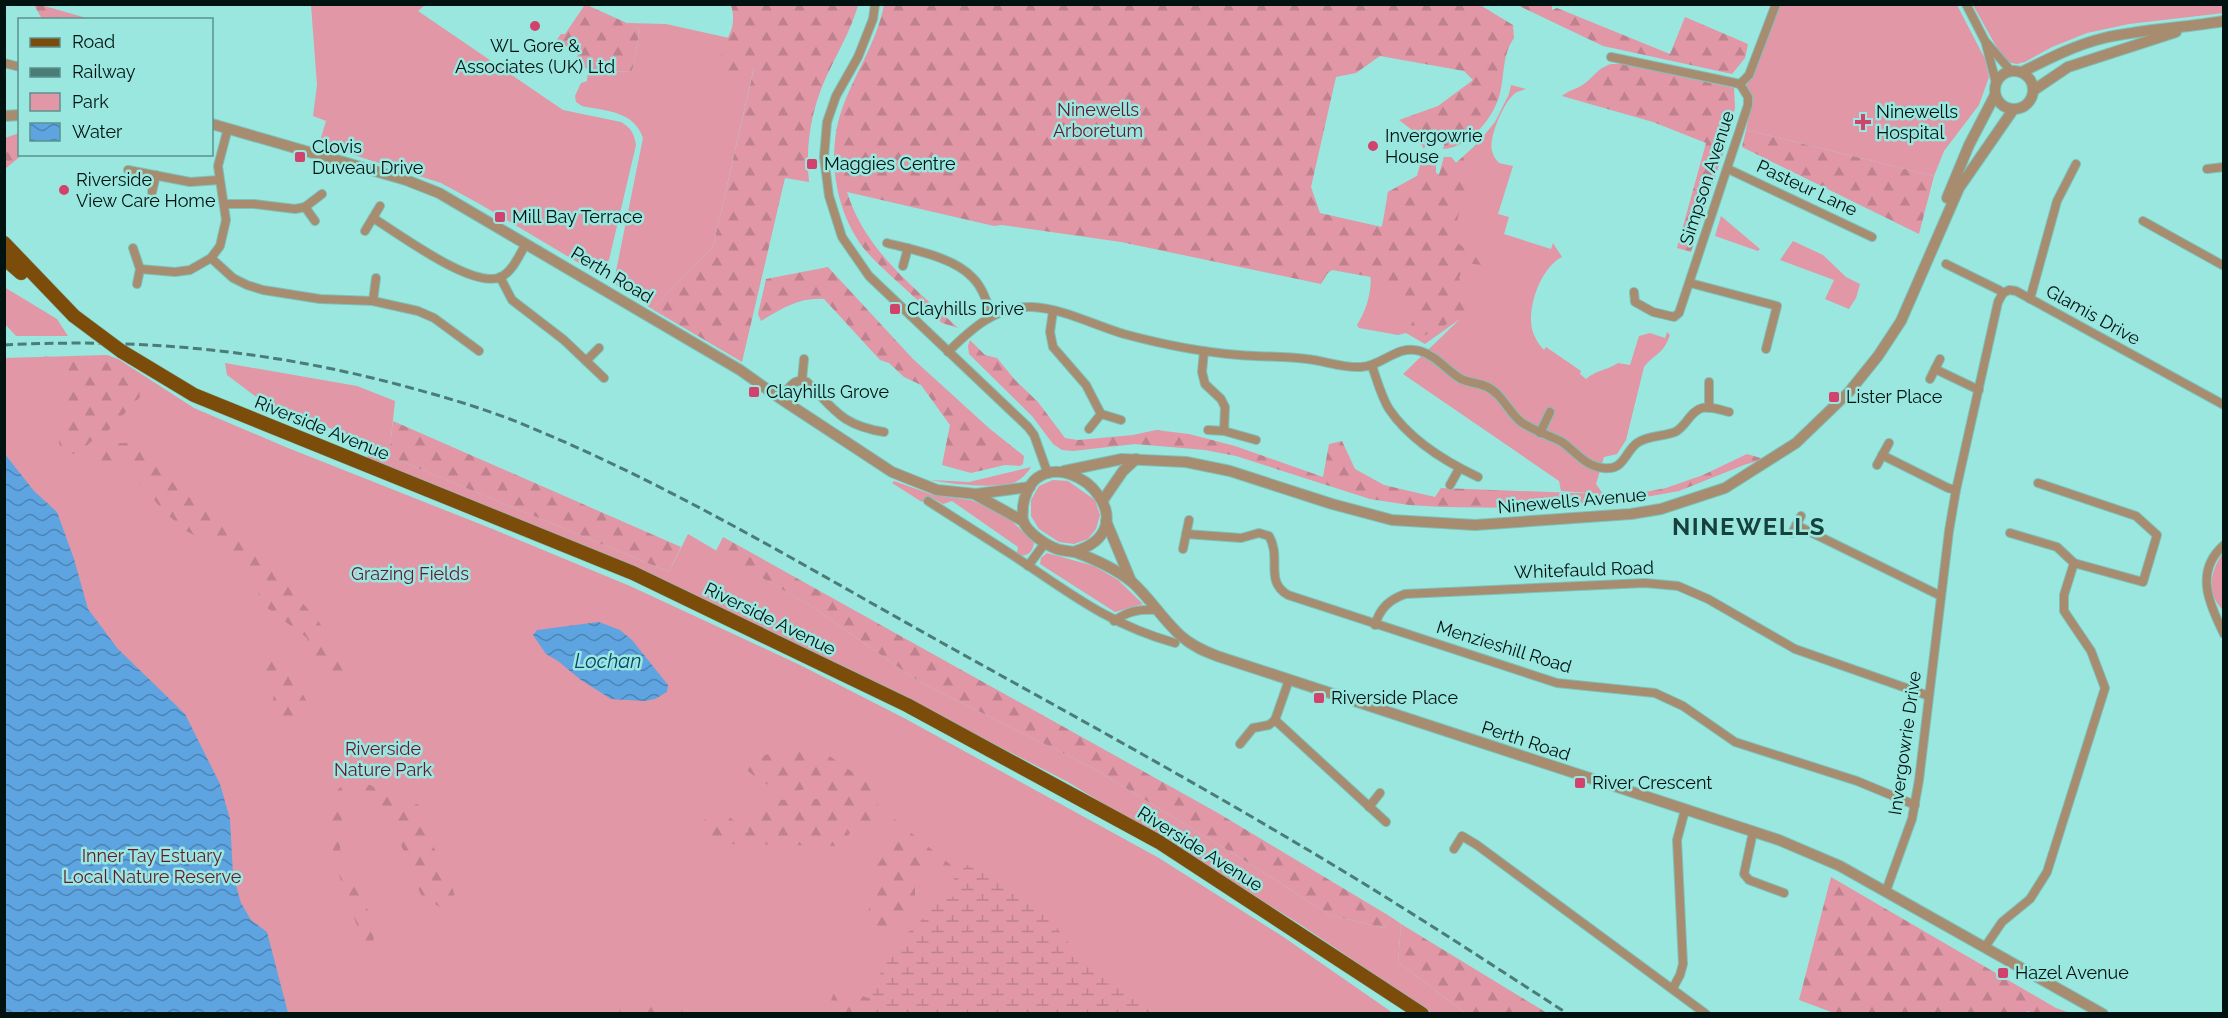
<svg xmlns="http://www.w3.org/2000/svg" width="2228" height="1018" viewBox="0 0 2228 1018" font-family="Raleway,sans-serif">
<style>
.green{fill:#e197a5}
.forest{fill:url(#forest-firs)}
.wetland{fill:url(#wetland-marsh)}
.water{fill:url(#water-waves)}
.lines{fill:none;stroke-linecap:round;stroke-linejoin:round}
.minor-casing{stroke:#7dc1ba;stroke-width:10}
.tertiary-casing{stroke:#7dc1ba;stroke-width:12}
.primary-casing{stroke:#7dc1ba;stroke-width:15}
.minor{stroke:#a78c70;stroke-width:8}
.tertiary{stroke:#a78c70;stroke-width:10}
.primary{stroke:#7c4c0a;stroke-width:14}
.rail{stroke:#4c7c77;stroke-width:3;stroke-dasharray:9 4.5;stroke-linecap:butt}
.primary-bridge-casing{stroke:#7dc1ba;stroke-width:15;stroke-linecap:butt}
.primary-bridge{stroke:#7c4c0a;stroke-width:14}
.poi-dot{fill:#d1436c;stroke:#99e7df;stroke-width:2}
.labels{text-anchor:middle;stroke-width:5;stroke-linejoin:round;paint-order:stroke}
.poi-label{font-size:18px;fill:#001311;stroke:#99e7df;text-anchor:start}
.park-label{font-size:18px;fill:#681630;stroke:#99e7df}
.street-label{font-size:18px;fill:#001311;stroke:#99e7df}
.water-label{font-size:20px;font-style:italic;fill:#0c4169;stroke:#99e7df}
.district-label{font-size:24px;font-weight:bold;letter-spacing:1.5px;fill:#17413d;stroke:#99e7df}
</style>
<defs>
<pattern id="forest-firs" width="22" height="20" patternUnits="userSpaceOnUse" patternTransform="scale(1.5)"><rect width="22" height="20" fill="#e197a5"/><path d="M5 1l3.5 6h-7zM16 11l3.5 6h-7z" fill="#bf818d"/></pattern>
<pattern id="wetland-marsh" width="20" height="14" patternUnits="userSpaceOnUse" patternTransform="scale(1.5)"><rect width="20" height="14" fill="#e197a5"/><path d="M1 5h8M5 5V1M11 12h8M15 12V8" fill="none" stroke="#bf818d"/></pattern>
<pattern id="water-waves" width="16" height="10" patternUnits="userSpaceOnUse" patternTransform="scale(1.5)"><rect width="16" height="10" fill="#5ea4e1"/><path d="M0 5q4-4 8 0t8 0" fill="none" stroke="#4b84b5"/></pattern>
</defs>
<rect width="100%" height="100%" fill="#99e7df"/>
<g class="green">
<path d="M1778 4 1957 5 1985 59 1989 77 1979 105 1944 151 1934 176 1746 130 1752 101 1746 87Z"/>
<path d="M2223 4 2224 13 2129 24 2087 33 2052 47 2025 62 2017 64 2008 62 2001 55 1973 5Z"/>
<path d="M311 5H425L418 11 563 110 621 122C631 128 634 133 636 145L609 260 603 267 594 272 478 203 441 183 329 147 320 141 326 121 313 116 317 85Z"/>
<path d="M626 23 666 24 729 38 721 47 754 67 713 247 652 309 616 285 614 281 643 138C634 111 606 111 582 106L576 102 575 96 581 83 587 81 588 70 632 72 640 29Z"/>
<path d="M1511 85 1526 89C1523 90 1520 91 1517 92 1505 98 1488 138 1492 151 1493 156 1496 160 1499 163L1513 166 1498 214 1509 217 1504 234 1551 249 1553 243 1562 257C1541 267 1527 307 1532 329 1534 337 1539 345 1544 350L1546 347 1581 371 1580 374 1586 379C1596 370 1608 370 1618 363L1630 365 1639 336 1650 333 1665 338 1667 332 1670 335C1663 355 1655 353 1644 367L1626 440 1617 454 1604 457 1596 484 1603 494 1561 491 1559 481 1403 374 1460 319 1425 344 1406 333 1398 335 1359 328 1357 325C1367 310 1374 286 1369 268L1386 212 1388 192 1417 176 1420 165H1436V173L1439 175 1444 157H1451L1456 163 1477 144 1495 122 1509 94Z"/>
<path d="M1721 216 1760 249 1758 251 1715 236Z"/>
<path d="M1793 241 1823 255 1846 277 1860 284 1856 298 1849 309 1825 299 1834 280 1780 260Z"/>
<path d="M4 287 57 319 68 336H16L5 324Z"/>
<path d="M107 355 118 359 194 408 288 448 495 530 630 586 800 665 904 718 1159 858 1282 936 1393 1013H5L4 358Z"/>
<path d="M225 363 357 386 395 401 389 456 669 572 688 534 814 608 918 681 1091 767 1255 867 1330 915 1384 928 1391 917 1401 924 1398 962 1465 1013H1432L1298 923 1068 782 876 683 614 558 368 460 365 441 267 405 227 375Z"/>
<path d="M1031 467C1026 475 1019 482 1010 484 989 488 950 484 930 480L969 482Z"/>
<path d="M1053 480 1068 481 1095 500 1100 515 1096 529 1088 539 1074 544 1059 542 1039 529 1031 516V500L1039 486Z"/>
<path d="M894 481 933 495 971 500 990 508 1011 520 1034 543C1032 552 1030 554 1021 556L1017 553 1018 547 952 501 943 504 931 497 925 498 922 502 892 483Z"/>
<path d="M1047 553 1094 566 1118 580 1143 604 1115 612 1040 564 1041 558Z"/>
<path d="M2223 553V610C2206 594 2210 571 2223 553Z"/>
</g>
<g class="forest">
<path d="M34 5H41L90 19H42Z"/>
<path d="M587 5 640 29 632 72 588 70 576 60 578 55 563 44 559 46 555 42 561 34H565L584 6Z"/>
<path d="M731 5H858C852 27 840 48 830 69 812 105 805 142 809 182L785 178 742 362 652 309 713 247 754 68 733 74 722 67 721 47C732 35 736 21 731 5Z"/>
<path d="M1480 5 1513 25 1514 38C1502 55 1505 73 1500 93 1494 118 1469 148 1443 149L1446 138 1430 134 1424 149 1412 130 1399 120 1438 106 1473 80 1464 71 1380 56 1356 73 1336 77 1311 187 1320 213 1382 227 1388 192 1417 176 1430 165H1436V173L1439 175 1444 157H1451L1456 163 1477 144 1456 225 1458 243 1475 256 1482 265 1465 263 1459 278 1469 300 1468 309 1444 326 1423 336 1409 329 1418 311 1382 279 1332 270 1327 274 1321 284 1121 242 1002 225 994 226 847 192C865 251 915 288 958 328L942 323C925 307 908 291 891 276 882 267 870 257 862 246 834 207 826 152 843 106 856 72 877 41 884 5Z"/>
<path d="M1517 5H1552V10L1557 8 1670 54 1685 17 1748 44 1745 58 1732 74 1603 46Z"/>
<path d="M1611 64H1624L1734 88 1735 108 1724 150 1691 252 1677 248 1706 143 1653 122 1562 96C1568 91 1573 90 1579 87 1592 81 1595 69 1611 64Z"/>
<path d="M1746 130 1934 176 1919 234 1742 147Z"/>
<path d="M19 133 20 154 22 155 5 169V138Z"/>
<path d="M828 267 913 359 990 429 1024 456 1023 464 1020 466 1005 465 971 473 942 465 950 425 921 385 904 377 889 363 880 360 824 299C799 297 781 309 761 321L758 314 766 279Z"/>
<path d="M970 340 985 355 997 358 1015 380 1038 402 1065 438 1078 440 1133 435 1156 430 1189 434 1235 446 1323 477 1329 444 1342 441 1355 469 1384 485 1435 497 1441 488 1629 495 1666 488 1703 475 1747 454 1764 459 1744 465 1679 491 1629 500 1521 508 1442 507 1409 505 1370 499 1236 456 1205 450 1135 444 1073 451 1062 450 1053 444 1032 416 969 354 968 346Z"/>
<path d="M44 356 81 363 118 359 137 372 140 397 108 431 95 438 78 454H61L56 422 72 414 58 371Z"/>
<path d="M393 421 681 547 669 572 389 456Z"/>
<path d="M97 443H138L233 532 285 583 319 622 340 661 348 685 338 691 317 663 307 638 262 604 254 579 218 547 184 530 160 507 121 460 94 473 89 460Z"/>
<path d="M723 537 1218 813 1391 917 1384 928 1330 915 1255 867 1091 767 918 681 814 608 716 551Z"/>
<path d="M276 649 309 705 299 723 272 714 274 691 259 664Z"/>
<path d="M796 746 821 750 875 788 878 806 952 866 946 872 922 854 926 872 915 884V906L887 931 880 935 870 932 868 916 874 870 898 835 883 822 863 832C851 814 835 788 811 788 803 789 795 792 787 791 768 789 752 774 738 763Z"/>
<path d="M350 777 419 805 427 838 445 864 459 909 455 917 421 895 400 842 383 814 353 791 342 818 340 849 363 902 373 919 374 949 370 958C356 921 317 835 333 798 336 791 344 783 350 777Z"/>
<path d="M737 780 774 800 819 799 838 813 850 833 839 846 729 844 714 848 695 830 717 806 748 833 750 807 777 812V808L742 794Z"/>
<path d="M1831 877 2056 1008 2070 1013H2033L2027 1011 2026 1014 1834 1013 1799 1000Z"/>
<path d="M1401 924 1547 1013H1465L1398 962Z"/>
<path d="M836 987 877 1001 875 1013 826 1014Z"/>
<path d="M618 1004 682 1010 683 1013H620Z"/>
</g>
<path class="wetland" d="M967 865H976L1034 899 1079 956 1156 1006 1160 1013 1073 1014 1071 1011 1069 1014 875 1013 877 1001 870 991 899 941 929 913 928 904 933 898 951 899 960 886 953 878Z"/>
<g class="water">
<path d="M4 453 34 491 57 512 74 559 88 609 118 649 185 714 220 784 230 819 233 875 241 903 251 920 267 932 288 1013H5Z"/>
<path d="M599 622 620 630 632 640 668 685 667 692 655 699 645 701 611 699 581 680 558 661 546 654 533 635 537 630Z"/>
</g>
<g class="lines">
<g class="minor-casing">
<g id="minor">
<path d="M875 4 873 19 858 57 836 96 827 122 824 157 829 196 842 237 869 276 1028 427 1034 435 1048 474"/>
<path d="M1966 4 1985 41 2011 71"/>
<path d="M1986 44 1996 83"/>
<path d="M1611 57 1740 84 1749 75 1776 4"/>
<path d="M4 63 20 67"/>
<path d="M1728 169 1872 237"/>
<path d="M2207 169 2224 167"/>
<path d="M128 170 190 182 219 180"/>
<path d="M152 192 156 175"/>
<path d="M224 204H254L295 209 305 207 322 194"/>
<path d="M305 207 315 221"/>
<path d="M373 218C398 233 473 290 501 277 513 271 519 255 526 244"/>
<path d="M2143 221 2224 266"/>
<path d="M365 231 380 206"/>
<path d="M887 243C913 250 954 257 973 278 983 288 987 303 992 316"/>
<path d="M133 248 140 269 137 284"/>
<path d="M211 258 233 278 247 285 263 290 320 299 373 301 418 311 434 318 479 351"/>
<path d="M1946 264 1999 290 2003 293"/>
<path d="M903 266 908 248"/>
<path d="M140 269 175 272 190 270 211 258 220 246 226 220 218 166 228 128"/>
<path d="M500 277 512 300 564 340 604 378"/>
<path d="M1690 283 1777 306 1766 349"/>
<path d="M1634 292 1635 302 1653 312 1674 317 1679 313 1748 105V97L1740 84"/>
<path d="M2003 293 2009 290 2016 291 2224 405"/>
<path d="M2030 299 2057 201 2076 164"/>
<path d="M373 301 376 278"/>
<path d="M1053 311 1050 332 1053 347 1086 385 1101 414"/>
<path d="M1204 351 1202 372 1205 384 1221 399 1225 407 1224 431"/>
<path d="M948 352C971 329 997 305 1033 307 1064 309 1094 325 1124 334 1161 344 1201 352 1239 355 1262 357 1285 356 1307 359 1325 361 1343 368 1361 367 1383 366 1397 344 1420 351 1437 356 1447 371 1461 379 1475 385 1486 382 1498 395 1506 403 1512 415 1521 422 1534 431 1549 435 1562 442 1576 452 1585 466 1603 468 1624 471 1624 453 1637 443 1649 435 1662 437 1675 432 1686 427 1690 411 1702 408 1710 406 1721 410 1729 412"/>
<path d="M586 361 599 348"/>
<path d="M1372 366C1377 380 1381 396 1389 409 1410 440 1446 462 1478 477"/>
<path d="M1935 369 1979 390"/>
<path d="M1930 379 1940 359"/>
<path d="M802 380 804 359"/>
<path d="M781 399C788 389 793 377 807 382 835 410 841 425 884 432"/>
<path d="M1709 408V382"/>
<path d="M1089 429 1101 414 1121 420"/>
<path d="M1208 430 1224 431 1256 440"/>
<path d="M1540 433 1550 412"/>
<path d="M1882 455 1948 488 1956 490"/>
<path d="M1877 465 1889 443"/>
<path d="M1450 485 1459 469"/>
<path d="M928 501C962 523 996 544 1029 566 1079 600 1115 626 1175 643"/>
<path d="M1796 525 1941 596"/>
<path d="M1792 533 1801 516"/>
<path d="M2010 533 2057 547 2074 563"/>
<path d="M1186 534 1241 538 1259 533 1269 536C1282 558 1264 581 1288 595L1557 683 1655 693 1683 706 1735 742 1857 781 1915 805"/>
<path d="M2224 545C2194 571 2209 604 2224 634"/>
<path d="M1183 549 1189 520"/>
<path d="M1028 566 1045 543"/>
<path d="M1114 621C1128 611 1139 609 1156 610"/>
<path d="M1375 625C1380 608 1389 600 1405 594L1645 583 1678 586 1708 599 1795 649 1929 696"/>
<path d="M1275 720 1289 680"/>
<path d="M1240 744 1253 728 1269 725 1275 720 1386 822"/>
<path d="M1369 807 1380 793"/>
<path d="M1753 832 1744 874 1749 880 1784 893"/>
<path d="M1454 849 1462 836 1477 845 1706 1014"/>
<path d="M1886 891 1912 819 1919 780 1949 531 1956 490 1998 302 2003 293"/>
<path d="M1985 947 2002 922 2030 899 2047 872 2105 688 2091 651 2064 611V595L2074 563 2143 582 2157 535 2136 516 2038 483"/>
<path d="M1673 988 1680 975 1683 964 1677 840 1685 810"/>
</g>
</g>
<g class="tertiary-casing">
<g id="tertiary">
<circle cx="2014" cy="90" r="19"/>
<path d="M2022 72C2048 59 2075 45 2104 38 2143 29 2184 28 2224 21"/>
<path d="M2034 90 2068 67 2176 32"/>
<path d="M4 116 20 115"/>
<path d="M212 124 406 180 439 193 740 370 781 399 892 472 937 490 976 494 1030 487"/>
<path d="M1947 198 1969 145 1995 95"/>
<path d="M1064 471 1122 459 1186 462 1230 471 1332 504 1392 520 1475 525 1631 514 1661 509 1725 488 1796 443 1849 392 1878 356 1901 321 1959 188 2013 110"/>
<path d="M976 495 1023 521"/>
<path d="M1103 500 1123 471 1136 459"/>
<path d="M1106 521 1131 581"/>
<path d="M1073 552C1149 530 1078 449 1037 478 1029 484 1024 497 1023 506 1023 510 1022 517 1023 520 1026 532 1046 545 1057 549 1063 551 1069 551 1075 552 1094 559 1116 569 1132 582 1150 598 1163 620 1181 636 1192 646 1204 651 1217 656L1779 840 1840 866 2103 1014"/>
</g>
</g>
<g class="primary-casing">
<g id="primary">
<path d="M4 243 74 316"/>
<path d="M4 258 21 273"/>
<path d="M121 351 194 395 633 573 907 705 1159 842 1422 1014"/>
</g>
</g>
<use href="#minor" class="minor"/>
<use href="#tertiary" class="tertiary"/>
<use href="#primary" class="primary"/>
<path class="rail" d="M4 345C141 338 268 350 400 385 445 397 490 410 532 428 679 489 816 573 955 650 1072 715 1189 779 1303 847 1393 900 1480 957 1568 1014"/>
<g class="primary-bridge-casing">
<path id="primary-bridge" d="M74 316 121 351"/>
</g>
<use href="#primary-bridge" class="primary-bridge"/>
</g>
<g class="poi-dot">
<circle cx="535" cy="26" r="6"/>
<path d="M1860 113h6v6h6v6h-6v6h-6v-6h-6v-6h6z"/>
<circle cx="1373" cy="146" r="6"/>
<rect x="294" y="151" width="12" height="12" rx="3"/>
<rect x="806" y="158" width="12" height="12" rx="3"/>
<circle cx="64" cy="190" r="6"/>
<rect x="494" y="211" width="12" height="12" rx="3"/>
<rect x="889" y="303" width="12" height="12" rx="3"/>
<rect x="748" y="386" width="12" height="12" rx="3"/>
<rect x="1828" y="391" width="12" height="12" rx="3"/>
<rect x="1313" y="692" width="12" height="12" rx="3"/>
<rect x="1574" y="777" width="12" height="12" rx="3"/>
<rect x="1997" y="967" width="12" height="12" rx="3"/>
</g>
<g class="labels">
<g class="poi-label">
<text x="535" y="52" text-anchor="middle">WL Gore &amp;<tspan x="535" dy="21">Associates (UK) Ltd</tspan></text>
<text x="1876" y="118">Ninewells<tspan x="1876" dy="21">Hospital</tspan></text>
<text x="1385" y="142">Invergowrie<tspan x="1385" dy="21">House</tspan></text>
<text x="312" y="153">Clovis<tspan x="312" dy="21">Duveau Drive</tspan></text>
<text x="824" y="170">Maggies Centre</text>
<text x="76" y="186">Riverside<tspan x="76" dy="21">View Care Home</tspan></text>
<text x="512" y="223">Mill Bay Terrace</text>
<text x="907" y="315">Clayhills Drive</text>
<text x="766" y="398">Clayhills Grove</text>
<text x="1846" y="403">Lister Place</text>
<text x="1331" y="704">Riverside Place</text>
<text x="1592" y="789">River Crescent</text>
<text x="2015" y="979">Hazel Avenue</text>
</g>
<g class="park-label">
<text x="1098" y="116">Ninewells<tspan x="1098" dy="21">Arboretum</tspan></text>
<text x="410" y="580">Grazing Fields</text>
<text x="383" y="755">Riverside<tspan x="383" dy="21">Nature Park</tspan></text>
<text x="152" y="862">Inner Tay Estuary<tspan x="152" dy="21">Local Nature Reserve</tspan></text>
</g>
<g class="street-label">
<text transform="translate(1707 178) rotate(-72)" y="6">Simpson Avenue</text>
<text transform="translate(1807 188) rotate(25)" y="6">Pasteur Lane</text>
<text transform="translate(612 275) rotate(31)" y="6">Perth Road</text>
<text transform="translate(2093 315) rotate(29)" y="6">Glamis Drive</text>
<text transform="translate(322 428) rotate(22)" y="6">Riverside Avenue</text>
<text transform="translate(1572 501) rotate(-5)" y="6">Ninewells Avenue</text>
<text transform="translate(1584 570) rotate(-2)" y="6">Whitefauld Road</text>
<text transform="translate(770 619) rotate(26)" y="6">Riverside Avenue</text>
<text transform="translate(1504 647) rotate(17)" y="6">Menzieshill Road</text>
<text transform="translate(1526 741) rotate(18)" y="6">Perth Road</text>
<text transform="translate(1905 743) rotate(-82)" y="6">Invergowrie Drive</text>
<text transform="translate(1200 849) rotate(32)" y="6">Riverside Avenue</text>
</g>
<g class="water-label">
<text x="608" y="668">Lochan</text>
</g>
<g class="district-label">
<text x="1749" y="535">NINEWELLS</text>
</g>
</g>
<rect width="2228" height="1018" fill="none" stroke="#001311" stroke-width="12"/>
<rect x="18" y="18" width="195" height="138" fill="#99e7df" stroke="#5c928d" stroke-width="1.5"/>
<rect x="30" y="38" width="30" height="9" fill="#7c4c0a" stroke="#5c928d" stroke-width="1.5"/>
<text x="72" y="48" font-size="18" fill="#001311">Road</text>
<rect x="30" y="68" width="30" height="9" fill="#4c7c77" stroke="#5c928d" stroke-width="1.5"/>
<text x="72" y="78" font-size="18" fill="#001311">Railway</text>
<rect x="30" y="93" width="30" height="18" fill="#e197a5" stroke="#5c928d" stroke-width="1.5"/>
<text x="72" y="108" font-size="18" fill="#001311">Park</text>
<rect x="30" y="123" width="30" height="18" fill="url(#water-waves)" stroke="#5c928d" stroke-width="1.5"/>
<text x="72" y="138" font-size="18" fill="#001311">Water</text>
</svg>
